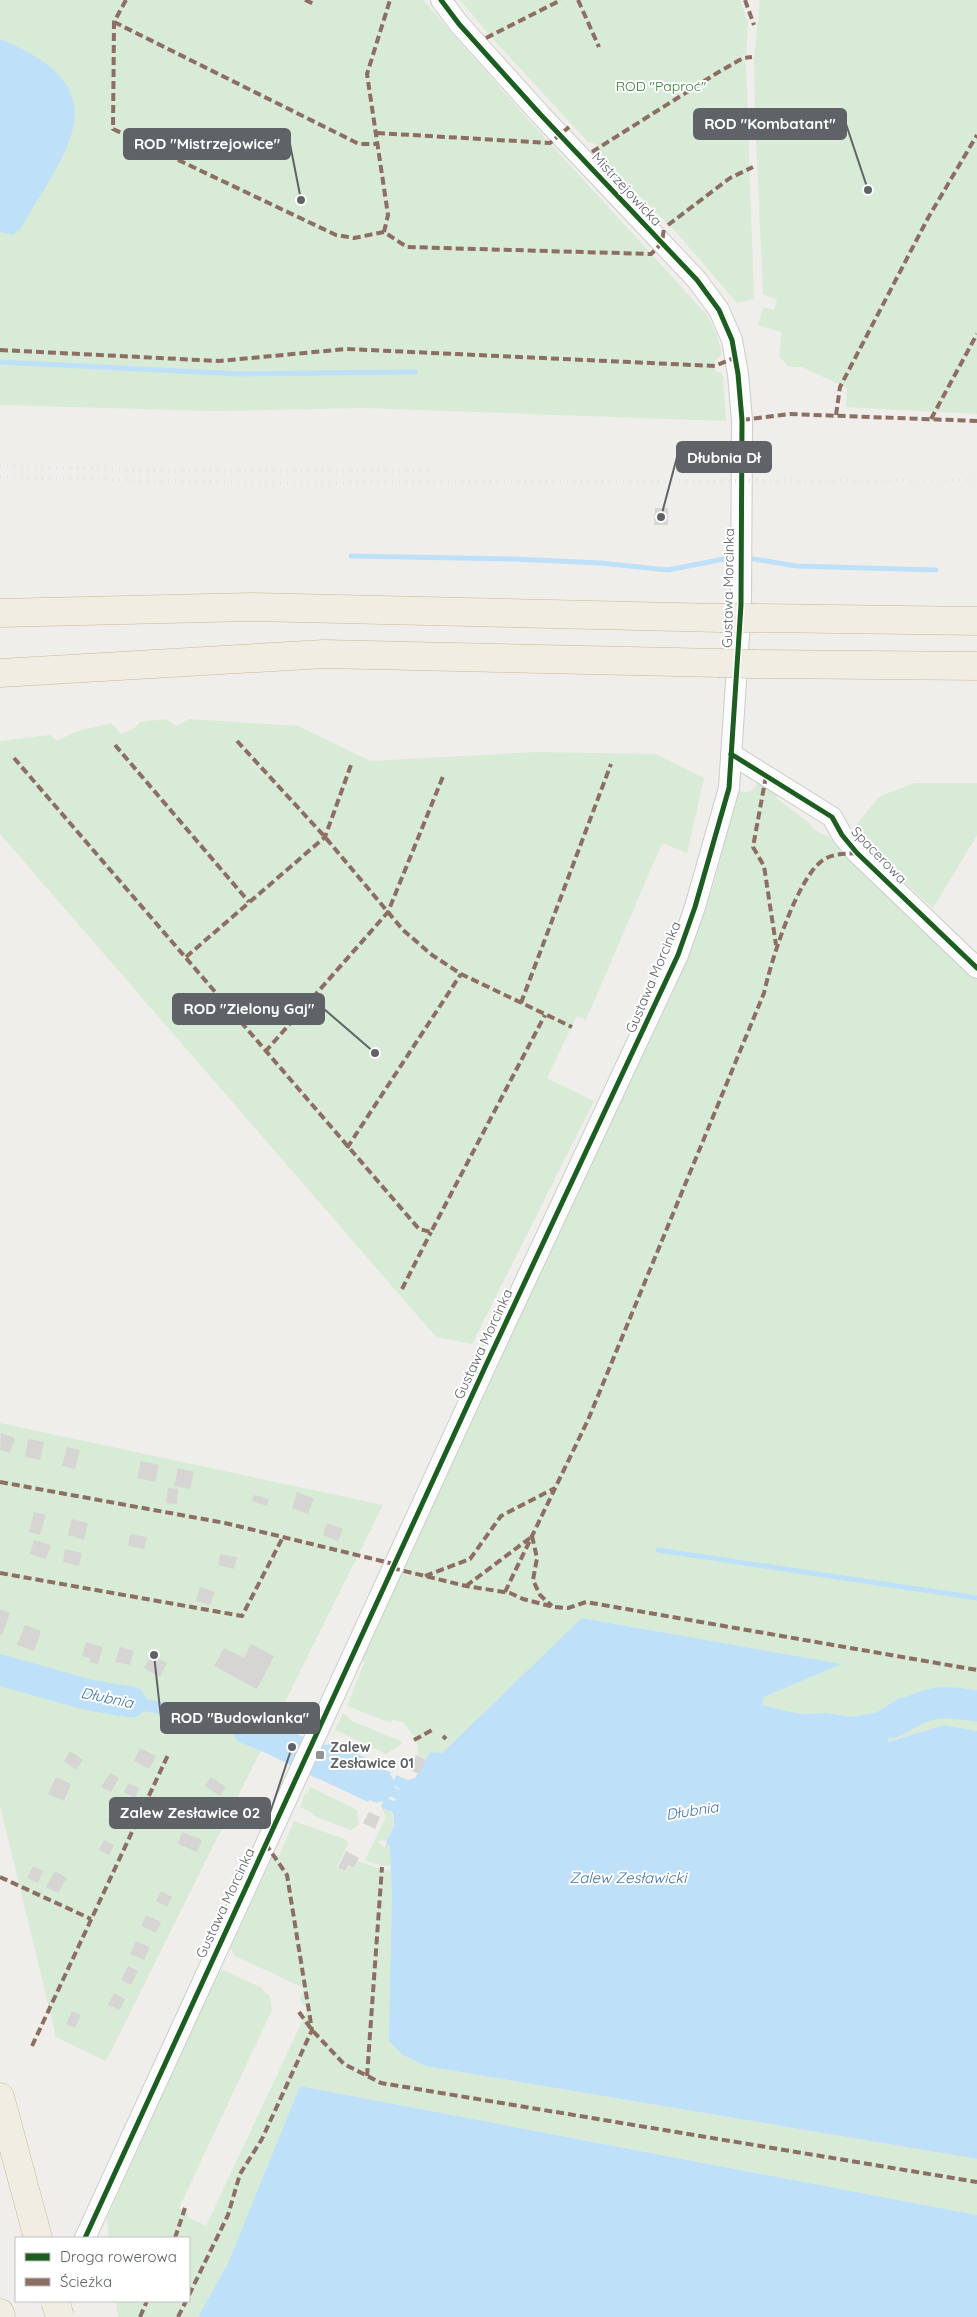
<svg xmlns="http://www.w3.org/2000/svg" width="977" height="2317" viewBox="0 0 977 2317" font-family="Quicksand,sans-serif">
<style>
.green{fill:#d8ebd6}
.water{fill:#bfe0f9}
.lines{fill:none;stroke-linecap:round;stroke-linejoin:round}
.stream{stroke:#bfe0f9;stroke-width:5}
.river{stroke:#bfe0f9;stroke-width:31}
.building{fill:#d6d5d3}
.minor-casing{stroke:#cbcccc;stroke-width:22}
.highway-casing{stroke:#c8b996;stroke-width:29}
.minor{stroke:#fdfcfc;stroke-width:20}
.highway{stroke:#f0ede3;stroke-width:28}
.rail{stroke:#e4e4e4;stroke-width:4;stroke-dasharray:1 6;stroke-linecap:butt}
.highway-bridge-casing{stroke:#c8b996;stroke-width:29;stroke-linecap:butt}
.highway-bridge{stroke:#f0ede3;stroke-width:28}
.quiet{stroke:#8d6e63;stroke-width:4;stroke-dasharray:8 4;stroke-linecap:butt}
.cycleway-casing{stroke:#fff;stroke-width:8}
.cycleway{stroke:#1b5e20;stroke-width:5}
.poi-dot{fill:#919496;stroke:#fff;stroke-width:2}
.labels{text-anchor:middle;stroke-width:4;stroke-linejoin:round;paint-order:stroke}
.park-label{font-size:14px;fill:#348238;stroke:#fff}
.street-label{font-size:14px;fill:#5f6368;stroke:#fff}
.poi-label{font-size:14px;font-weight:bold;fill:#5f6368;stroke:#fff;text-anchor:start}
.water-label{font-size:15px;font-style:italic;fill:#4174aa;stroke:#fff}
.leader{fill:none;stroke:#5f6368;stroke-width:2}
.callout-dot{fill:#5f6368;stroke:#fff;stroke-width:2}
.callout{fill:#5f6368;stroke:#5f6368;stroke-width:2}
.callout-label{font-size:15px;text-anchor:middle;font-weight:bold;fill:#fff}
</style>
<rect width="100%" height="100%" fill="#efeeea"/>
<g class="green">
<path d="M0 0H423L525 116 707 315 716 333 722 353 715 361V371L722 373 723 378 726 421 365 408 214 411 0 405Z"/>
<path d="M460 0H740L748 22 746 55H742L746 65 754 299 737 303 676 232 609 166 596 144 588 142 495 41Z"/>
<path d="M760 0H977V414L846 407 847 388 802 367H789L779 356 782 332 758 325 763 307 774 310 777 300 763 294 755 115 754 59Z"/>
<path d="M166 719 176 726 189 719 299 726 370 761 538 752 656 754 704 778 687 853 662 843 586 1020 577 1016 547 1078 594 1101 472 1344 436 1337 0 834V741L50 735 57 741 75 732 111 723 121 734 132 730 141 722Z"/>
<path d="M758 781 780 793 776 798 808 822 817 832 829 837 977 979V1731L944 1725 887 1742 890 1732 928 1709 899 1698 877 1712 852 1717 827 1713 800 1714 762 1705 764 1697 839 1664 583 1618 442 1753 430 1752 426 1759 418 1755 417 1740 403 1722 393 1720 391 1723 347 1706 364 1663 362 1654 498 1358 676 986 713 887 729 824 739 791C749 794 755 790 758 781Z"/>
<path d="M915 783H977V835L933 908 851 834 860 820 880 796Z"/>
<path d="M0 1423 383 1505 106 2061 56 2037 0 1805Z"/>
<path d="M343 1713 352 1721 400 1741 402 1744 386 1754 335 1730Z"/>
<path d="M310 1787 357 1810 359 1824 351 1830 314 1816 311 1812 300 1807 305 1794 307 1795Z"/>
<path d="M381 1807C401 1813 393 1825 387 1840L378 1841 382 1846 385 1847 386 1843 390 1847 391 1866H382L365 1860 386 1817Z"/>
<path d="M294 1821 347 1840 348 1844 337 1868 345 1872 348 1866 354 1869 358 1861 381 1869 391 1870 403 2055 425 2066 977 2159V2215L301 2086 229 2261 198 2317H118L116 2301H189V2238H109L107 2218 217 1973 223 1970 260 1987 270 1997 272 2010 179 2208 189 2213 187 2217 206 2226 308 2009 303 2005 300 1999 304 1988 235 1956 230 1948 272 1859 280 1854Z"/>
</g>
<g class="water">
<path d="M0 39C122 89 69 146 21 228L13 235 0 232Z"/>
<path d="M582 1618 977 1688 841 1664 764 1697 762 1705 800 1714 827 1713 852 1717 877 1712 899 1698 935 1694 928 1709 890 1732 888 1742 944 1725 977 1731V2159L425 2066 403 2055 389 2041 392 1896 390 1847 386 1843 394 1825V1816L392 1812 381 1807 385 1797 393 1801 397 1800 384 1792 387 1785 401 1790 392 1784 396 1775 408 1780 415 1778 430 1752 442 1753Z"/>
<path d="M89 1695H126L238 1717 293 1734 284 1755 268 1743H260L225 1728 115 1705Z"/>
<path d="M330 1741 386 1767V1770L391 1773 387 1782 381 1779 378 1789H375L323 1763 322 1766 380 1796 377 1803 370 1800 368 1802 313 1776Z"/>
<path d="M300 2086 977 2215V2317H198L229 2261Z"/>
</g>
<g class="lines">
<g class="stream">
<path d="M0 362 240 374 415 372"/>
<path d="M351 556 514 559 600 563 668 570 724 559"/>
<path d="M754 559 796 566 936 570"/>
<path d="M658 1550 977 1598"/>
</g>
<g class="river">
<path d="M0 1670 89 1695 131 1702"/>
<path d="M893 1722C928 1701 938 1700 977 1706"/>
<path d="M248 1729 275 1740 320 1763 325 1760 379 1786"/>
</g>
</g>
<g class="building">
<path d="M655 508H668V525H654Z"/>
<path d="M1 1433 15 1438 10 1453 0 1450Z"/>
<path d="M28 1439 44 1442 40 1460 25 1457Z"/>
<path d="M67 1447 80 1450 75 1469 62 1466Z"/>
<path d="M141 1461 159 1465 155 1482 137 1478Z"/>
<path d="M178 1468 194 1472 190 1489 174 1486Z"/>
<path d="M168 1488 178 1489 177 1504 166 1503Z"/>
<path d="M297 1492 314 1498 308 1514 292 1508Z"/>
<path d="M254 1495 269 1499 267 1506 252 1501Z"/>
<path d="M34 1512 46 1515 40 1535 29 1532Z"/>
<path d="M72 1519 88 1523 84 1540 68 1535Z"/>
<path d="M327 1523 343 1529 338 1541 323 1535Z"/>
<path d="M130 1534 147 1537 144 1549 128 1546Z"/>
<path d="M34 1540 51 1545 46 1559 30 1554Z"/>
<path d="M65 1549 82 1553 79 1566 63 1562Z"/>
<path d="M220 1554 237 1557 234 1569 218 1565Z"/>
<path d="M200 1587 215 1592 210 1605 196 1601Z"/>
<path d="M0 1609 10 1613 2 1635H0Z"/>
<path d="M25 1625 41 1631 34 1651 17 1645Z"/>
<path d="M86 1642 103 1647 98 1664 89 1662 90 1658 82 1656Z"/>
<path d="M251 1644 274 1656 257 1689 214 1666 224 1648 244 1658Z"/>
<path d="M120 1647 134 1651 130 1665 115 1662Z"/>
<path d="M151 1655 167 1663 160 1677 144 1668Z"/>
<path d="M140 1748 156 1756 149 1769 134 1761Z"/>
<path d="M70 1751 83 1760 76 1770 64 1761Z"/>
<path d="M416 1755 426 1760 419 1774 409 1769Z"/>
<path d="M110 1773 119 1778 111 1792 101 1787Z"/>
<path d="M56 1777 71 1784 64 1801 48 1794Z"/>
<path d="M211 1777 226 1787 220 1796 205 1786Z"/>
<path d="M128 1783 139 1788 135 1798 124 1792Z"/>
<path d="M116 1808 128 1816 119 1829 108 1821Z"/>
<path d="M369 1812 380 1817 375 1829 363 1823Z"/>
<path d="M182 1832 202 1840 197 1852 178 1844Z"/>
<path d="M104 1840 114 1845 109 1855 99 1850Z"/>
<path d="M346 1851 359 1858 354 1868 348 1865 345 1871 338 1868Z"/>
<path d="M33 1866 43 1871 38 1883 27 1878Z"/>
<path d="M55 1871 67 1878 58 1893 46 1887Z"/>
<path d="M161 1891 172 1897 167 1907 156 1901Z"/>
<path d="M146 1915 161 1922 156 1933 141 1926Z"/>
<path d="M136 1941 150 1947 144 1960 130 1954Z"/>
<path d="M128 1966 138 1971 131 1985 121 1980Z"/>
<path d="M114 1993 125 1999 120 2010 108 2005Z"/>
<path d="M72 2011 81 2015 75 2028 66 2024Z"/>
</g>
<g class="lines">
<g class="minor-casing">
<g id="minor">
<path d="M731 754 832 817 842 835 857 853 977 968"/>
<path d="M85 2238 486 1365 678 955 695 907 729 788 741 605 742 420 738 374 732 340 719 310 697 280 540 114 459 24 441 0"/>
</g>
</g>
<g class="highway-casing">
<g id="highway">
<path d="M0 613 251 607 720 618"/>
<path d="M755 618 977 621"/>
<path d="M754 664 977 666"/>
<path d="M0 673 324 654 719 663"/>
<path d="M0 2097 38 2238"/>
<path d="M0 2313 1 2317"/>
</g>
</g>
<use href="#minor" class="minor"/>
<use href="#highway" class="highway"/>
<g class="rail">
<path d="M0 466 167 471H431"/>
<path d="M0 477 248 483 977 480"/>
</g>
<g class="highway-bridge-casing">
<g id="highway-bridge">
<path d="M720 618H755"/>
<path d="M719 663 754 664"/>
<path d="M55 2301 60 2317"/>
</g>
</g>
<use href="#highway-bridge" class="highway-bridge"/>
<g class="quiet">
<path d="M126 0 114 22 113 129 336 235 354 238 384 232 407 247 651 254 662 243 664 228"/>
<path d="M305 0 314 4"/>
<path d="M578 0 599 47"/>
<path d="M745 0 754 25"/>
<path d="M114 22 359 144H378"/>
<path d="M486 38 561 0"/>
<path d="M377 133 550 143 569 127"/>
<path d="M592 152 717 73 743 58 752 57"/>
<path d="M668 225 730 178 753 167"/>
<path d="M384 232 388 215 367 74 390 0"/>
<path d="M0 350 219 361 347 349 715 366 736 357"/>
<path d="M836 415 840 387 928 218 977 135"/>
<path d="M931 419 977 334"/>
<path d="M742 420 790 414 977 421"/>
<path d="M237 741 325 837 403 930 432 955 461 974 572 1027"/>
<path d="M115 745 249 902"/>
<path d="M14 758 419 1229 431 1232 545 1015"/>
<path d="M766 776 753 847 764 866 776 945"/>
<path d="M186 957 325 837 351 765"/>
<path d="M521 1003 611 764"/>
<path d="M265 1052 388 912 444 774"/>
<path d="M347 1148 461 974"/>
<path d="M402 1289 431 1232"/>
<path d="M0 1482 225 1523 394 1564"/>
<path d="M532 1536 537 1558 533 1580 540 1595 552 1606"/>
<path d="M392 1568 466 1586 510 1593 523 1599 554 1607 568 1608 586 1602 977 1670"/>
<path d="M0 1573 242 1616 283 1537"/>
<path d="M425 1576 470 1559 501 1516 555 1488"/>
<path d="M466 1586 530 1538"/>
<path d="M505 1592 588 1420 764 993C771 961 797 878 823 860 834 853 845 854 857 853"/>
<path d="M443 1736 446 1739"/>
<path d="M414 1740 434 1729"/>
<path d="M0 1877 91 1919"/>
<path d="M299 2012 312 2030 344 2064 381 2083 977 2182"/>
<path d="M32 2046 168 1755"/>
<path d="M367 2076 382 1867"/>
<path d="M175 2238 185 2208"/>
<path d="M189 2295 228 2215 240 2174 262 2139 312 2030 287 1875 265 1843"/>
<path d="M140 2317 147 2301"/>
<path d="M178 2317 186 2301"/>
</g>
<g class="cycleway-casing">
<g id="cycleway">
<path d="M731 754 832 817 842 835 857 853 977 968"/>
<path d="M85 2238 486 1365 678 955 695 907 729 788 741 605 742 420 738 374 732 340 719 310 697 280 540 114 459 24 441 0"/>
</g>
</g>
<use href="#cycleway" class="cycleway"/>
</g>
<rect class="poi-dot" x="315" y="1750" width="10" height="10" rx="2.5"/>
<g class="labels">
<g class="park-label">
<text x="661" y="91">ROD "Paproć"</text>
</g>
<g class="street-label">
<text transform="translate(627 189) rotate(47)" y="5">Mistrzejowicka</text>
<text transform="translate(728 588) rotate(-89)" y="5">Gustawa Morcinka</text>
<text transform="translate(879 855) rotate(46)" y="5">Spacerowa</text>
<text transform="translate(653 977) rotate(-67)" y="5">Gustawa Morcinka</text>
<text transform="translate(483 1344) rotate(-65)" y="5">Gustawa Morcinka</text>
<text transform="translate(225 1903) rotate(-65)" y="5">Gustawa Morcinka</text>
</g>
<g class="poi-label">
<text x="330" y="1752">Zalew<tspan x="330" dy="16">Zesławice 01</tspan></text>
</g>
<g class="water-label">
<text transform="translate(107 1698) rotate(12)" y="5">Dłubnia</text>
<text transform="translate(692 1811) rotate(-9)" y="5">Dłubnia</text>
<text x="628" y="1883">Zalew Zesławicki</text>
</g>
</g>
<path class="leader" d="M868 190L846 124M301 200L290 144M661 517L677 457M375 1053L324 1009M154 1655L161 1718M292 1747L270 1813"/>
<g class="callout-dot">
<circle cx="868" cy="190" r="5"/>
<circle cx="301" cy="200" r="5"/>
<circle cx="661" cy="517" r="5"/>
<circle cx="375" cy="1053" r="5"/>
<circle cx="154" cy="1655" r="5"/>
<circle cx="292" cy="1747" r="5"/>
</g>
<g class="callout">
<rect x="694" y="109" width="152" height="30" rx="5"/>
<rect x="124" y="129" width="166" height="30" rx="5"/>
<rect x="677" y="442" width="94" height="30" rx="5"/>
<rect x="173" y="994" width="151" height="30" rx="5"/>
<rect x="161" y="1703" width="158" height="30" rx="5"/>
<rect x="110" y="1798" width="160" height="30" rx="5"/>
</g>
<g class="callout-label">
<text x="770" y="129">ROD "Kombatant"</text>
<text x="207" y="149">ROD "Mistrzejowice"</text>
<text x="724" y="463">Dłubnia Dł</text>
<text x="249" y="1014">ROD "Zielony Gaj"</text>
<text x="240" y="1723">ROD "Budowlanka"</text>
<text x="190" y="1818">Zalew Zesławice 02</text>
</g>
<rect x="15" y="2237" width="175" height="65" fill="#ffffff" stroke="#bfc1c3"/>
<rect x="25" y="2253" width="25" height="8" fill="#1b5e20" stroke="#bfc1c3"/>
<text x="60" y="2262" font-size="15" fill="#5f6368">Droga rowerowa</text>
<rect x="25" y="2278" width="25" height="8" fill="#8d6e63" stroke="#bfc1c3"/>
<text x="60" y="2287" font-size="15" fill="#5f6368">Ścieżka</text>
</svg>
